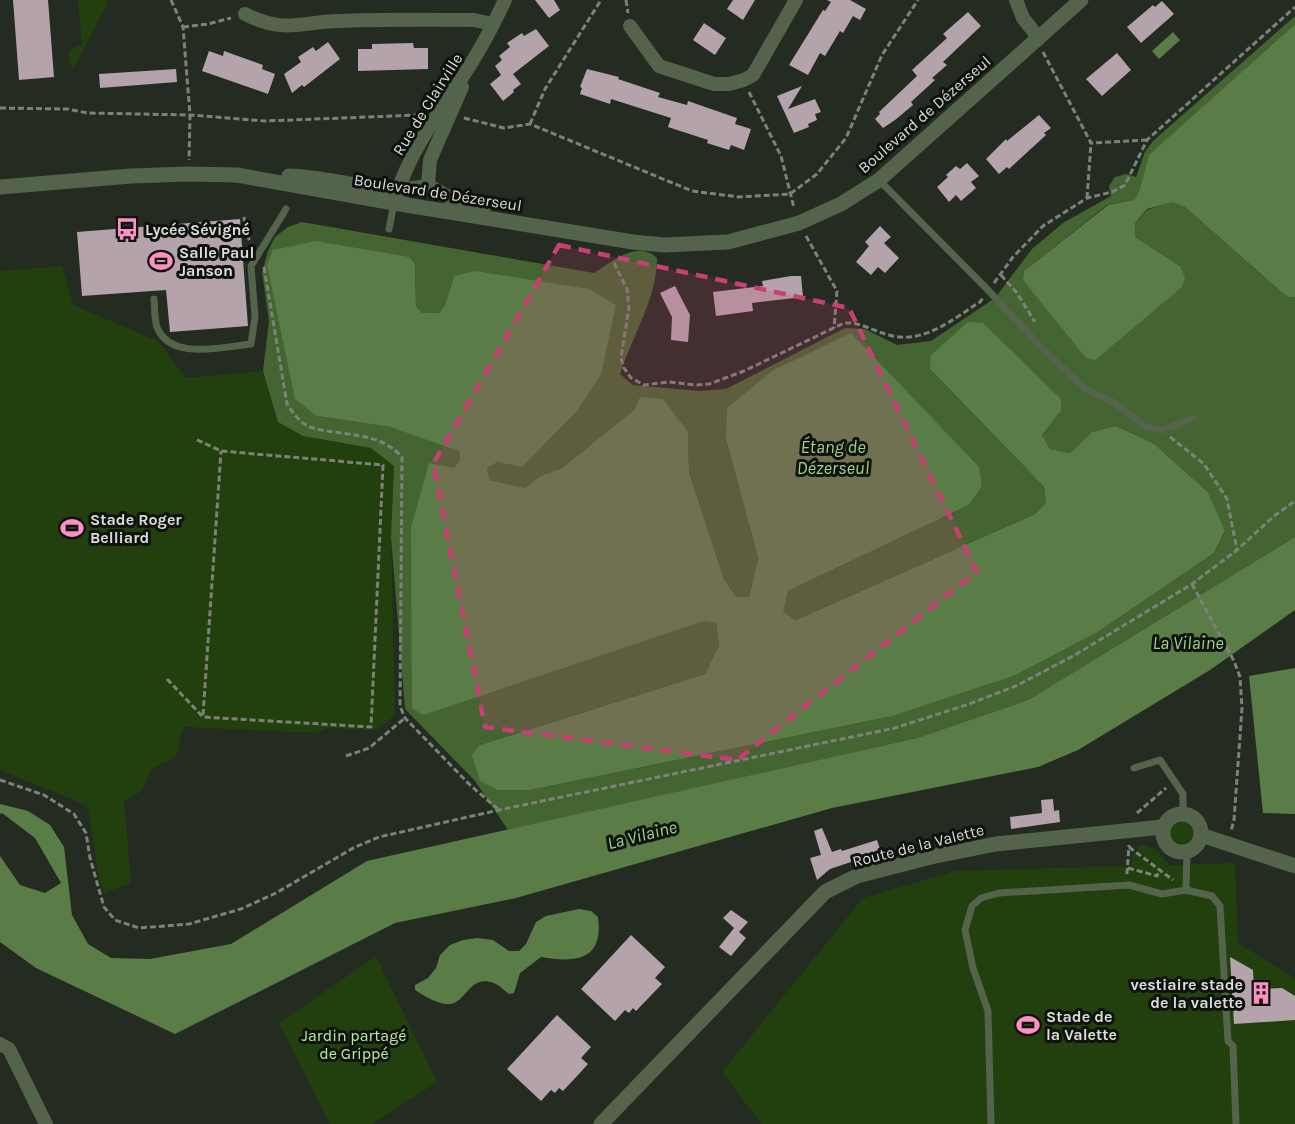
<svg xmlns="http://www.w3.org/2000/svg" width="1295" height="1124" viewBox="0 0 1295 1124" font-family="Karla,sans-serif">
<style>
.green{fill:#22400e}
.forest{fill:#446531;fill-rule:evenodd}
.water{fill:#5a7d48}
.building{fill:#b4a3aa}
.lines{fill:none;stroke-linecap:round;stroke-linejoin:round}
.path{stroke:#7c8279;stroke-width:3;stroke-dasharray:6 3;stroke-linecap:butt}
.service{stroke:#54634c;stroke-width:7}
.minor{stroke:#54634c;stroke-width:14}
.tertiary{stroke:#54634c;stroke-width:15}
.marked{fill:#c74074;fill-opacity:0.2;stroke:#c74074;stroke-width:4.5;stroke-dasharray:12 8;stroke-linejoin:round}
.labels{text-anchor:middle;stroke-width:6;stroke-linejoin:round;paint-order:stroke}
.street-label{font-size:16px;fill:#d9ded7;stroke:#0f120e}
.poi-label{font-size:16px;font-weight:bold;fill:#d9ded7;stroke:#0f120e;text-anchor:start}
.park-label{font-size:16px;fill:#b8ec9d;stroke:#0f120e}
.water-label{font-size:18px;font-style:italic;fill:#a1d486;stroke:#0f120e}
</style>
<rect width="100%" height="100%" fill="#242b20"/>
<g class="green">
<path d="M78 0H107L106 6 73 69 71 67 69 52 74 47 82 45Z"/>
<path d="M62 266 73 305 158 341 186 378 263 371 278 422 303 436 371 448 394 466 391 537 395 715 378 729 374 730 327 728 317 733 184 727C179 735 180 746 176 754 171 762 163 762 155 767 141 776 153 791 124 800L131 883 104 893 99 878 88 808 79 802 0 770V271Z"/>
<circle cx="1181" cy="832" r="13"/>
<path d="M1143 845 1155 849 1170 865 1235 863 1238 943 1295 978V1124H761L722 1072 863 898 955 871 1131 866 1133 854H1136L1150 865H1156L1138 850 1137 846Z"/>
<path d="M376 956 437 1082 372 1124H330L279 1023Z"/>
</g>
<path class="forest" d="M1295 16V24L1150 155 1140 189 1134 200 1107 205 1024 271 1180 266 1135 237V223L1147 210 1172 201 1185 207 1287 297H1295V537L1028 700 917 738 508 830 475 781 405 709 391 537 394 466 371 448 303 436 278 422 263 371 269 321 262 272 268 251 275 237 288 227 302 222 594 273C612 262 637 239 657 258 657 298 632 337 620 374L633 385 699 391 726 389 845 328 865 329 897 345 931 341 995 298 1032 249 1063 223 1111 196 1109 186 1115 177 1126 174 1136 177 1145 152 1153 141ZM415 264 416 306 422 313H438L445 306 454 276 498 462 487 468 490 480 525 488 540 476 562 468 635 409 688 432 689 472 724 579 736 597H749L758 558 726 439 982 487 969 505 788 591 782 612 796 620 1035 514 1046 503 1044 487 930 369 1061 411 1042 435 1050 449 1070 453 1092 432 1116 426 1153 443 1208 492 1225 532 1214 553 1098 632 1014 676 893 716 530 790 480 745 705 674 719 645 716 623 705 620 454 468 460 460 459 450 390 427 317 416Z"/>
<g class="water">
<path d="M1295 24V297H1287L1185 207 1172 202 1147 209 1135 223V237L1180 266 1185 277 1182 287 1095 360 1086 358 1023 280 1024 271 1108 205 1134 200 1140 189 1149 155Z"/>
<path d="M1173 32 1180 40 1159 59 1152 51Z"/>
<path d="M316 241 409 257 415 264 416 306 422 313H439L445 305 454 276 475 271 589 289 616 305 601 374 577 411 522 467 498 462 487 468 490 480 525 488 540 476 562 468 635 409 640 397 663 399 688 432 689 472 724 579 736 597H749L758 558 726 439 727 408 772 371 851 333 979 467 982 487 969 505 788 591 783 612 796 620 1035 514 1046 503 1044 487 930 369 931 355 968 322 983 323 1061 399V411L1042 435 1050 449 1070 453 1092 432 1116 426 1153 443 1208 492 1225 531 1214 553 1098 632 1014 676 893 716 530 790H498L480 781 472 755 480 745 705 674 719 645 716 623 704 621 423 715 412 708 411 528 429 463 454 468 460 460 459 451 390 427 317 416 295 399 267 265 273 250Z"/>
<path d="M1295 537V610L1210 670 1078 750 1038 767 832 808 516 898 395 923 175 1034 36 968 0 942V856L20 885 45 893 61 883 35 838 2 813 0 814V804L28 811 50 825 64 847 72 915 88 944 111 958 150 959 231 944 367 861 917 738 1028 700Z"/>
<path d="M1295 668V814L1263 813 1249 676Z"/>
<path d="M579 909 591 911 598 917C604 961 575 963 541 957L520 973 514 993 509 994C505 991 499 985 494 983 469 974 467 1002 450 1004 439 1005 424 996 415 990V985L428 978 436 968 440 955 450 945 463 940 477 938 493 940 509 951H519L526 944 536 922 546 916Z"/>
</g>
<g class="building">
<path d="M13 0H48L54 77 19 80Z"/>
<path d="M535 0H554L560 10 549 18Z"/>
<path d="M733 0H755L743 20 727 9Z"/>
<path d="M827 0H850L866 9 860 20 853 16 843 33 840 31 825 56 820 53 808 75 789 65 823 10 825 11 831 2Z"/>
<path d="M1162 1 1174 14 1141 43 1127 27 1153 5 1155 7Z"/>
<path d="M968 12 981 26 943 62 947 65 932 78 935 80 911 102 913 105 895 120 883 128 875 119 880 114 879 112 917 76 912 70 947 38 943 34Z"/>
<path d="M704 23 726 38 715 55 693 40Z"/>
<path d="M536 29 549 46 513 74 521 84 513 90 514 92 503 101 490 84 501 75 495 66 502 60 499 56 510 47 507 43 522 33 524 36Z"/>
<path d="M328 42 340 59 304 87 302 85 292 93 284 74 301 62 298 57 313 47 316 51Z"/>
<path d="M413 43 414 48H428V69L358 71V49H372V44Z"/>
<path d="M209 51 223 56 224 51 263 65 262 69 275 74 268 94 202 71Z"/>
<path d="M1117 53 1131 70 1102 96 1086 79Z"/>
<path d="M176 69 177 82 100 88 99 74Z"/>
<path d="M587 69 619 77 618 79 660 93 658 97 687 105 688 101 737 118 735 124 751 129 744 150 731 145 729 150 707 143 708 140 668 127 671 118 611 99 610 104 580 94 582 88 580 87Z"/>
<path d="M802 86 788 109 815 99 821 112 815 114 817 120 808 124 809 127 794 133 777 96Z"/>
<path d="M1039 115 1051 128 1044 133 1046 135 1009 169 1007 167 999 174 986 159 1006 139 1007 141Z"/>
<path d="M967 163 979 176 971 182 976 188 961 201 956 195 949 202 937 187 948 177 946 175 956 166 960 169Z"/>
<path d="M240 219 248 326 170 332 166 290 82 296 77 232Z"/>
<path d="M880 226 891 237 884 243 899 258 885 273 878 267 871 275 856 262 869 246 865 242Z"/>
<path d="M791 276H801L803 297 752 303 753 311 716 316 713 292 763 286 762 281Z"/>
<path d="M675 286 690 315 688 342 671 340 672 317 660 293Z"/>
<path d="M1053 799 1054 811 1059 810 1060 822 1011 829 1010 817 1042 813 1041 800Z"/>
<path d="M822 828 832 852 841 849 842 851 877 840 881 852 830 869 817 880 810 858 821 855 814 831Z"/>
<path d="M731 910 748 922 739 932 746 938 731 956 719 947 734 928 723 918Z"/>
<path d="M631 935 665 967 655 978 662 984 636 1011 633 1008 629 1013 625 1010 615 1021 581 989Z"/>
<path d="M1230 957 1253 970 1254 989 1282 988 1295 996V1020L1234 1024Z"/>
<path d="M557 1015 591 1047 581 1058 588 1064 578 1075 563 1091 559 1088 555 1093 551 1090 541 1101 507 1069Z"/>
</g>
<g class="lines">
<g class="path">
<path d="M171 0 183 27 190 115 189 160"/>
<path d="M626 0 628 13"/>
<path d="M183 27 208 24 231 18"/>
<path d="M1043 52 1091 143 1147 140"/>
<path d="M749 92 781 156 794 208"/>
<path d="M0 108 67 109 88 113 190 115 265 121 419 115"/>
<path d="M464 118 504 128 530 124 692 191 739 197 790 194 817 174 846 138 882 55 918 0"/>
<path d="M530 124 545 89 601 0"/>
<path d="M1087 198 1091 143"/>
<path d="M244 217 246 233 251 243"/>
<path d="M806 236 837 291 834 328"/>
<path d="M614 263 627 289 629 307 621 358 624 368 631 378 644 385 669 382 695 385 709 384 744 371 844 323C861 322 873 331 889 335 923 345 953 319 980 302L983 298"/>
<path d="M264 267 287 404C293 413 300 423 310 427 342 437 378 430 402 457L400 706 405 718 470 785 499 810"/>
<path d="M1001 275 1017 293 1035 322"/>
<path d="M994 283 1013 257 1043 226 1087 198 1112 192 1125 185 1147 140 1295 7"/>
<path d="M1170 437 1204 464 1227 499 1237 550"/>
<path d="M1192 584 1234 661 1240 677 1242 708 1234 820 1231 831"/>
<path d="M167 679 203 717 371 727 383 465 221 451 195 439"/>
<path d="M203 715 221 451"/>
<path d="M346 756 369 748 405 718"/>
<path d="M0 780 44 795 74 814 86 833 90 858 104 907 115 920 139 928 189 924 241 909 276 893 355 847 379 837 499 810 895 728 969 704 1016 686 1075 655 1192 584 1237 550 1274 516 1295 501"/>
<path d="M1137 813 1166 788"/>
<path d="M1129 847 1173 880"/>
<path d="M1128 868 1157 876 1159 870"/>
<path d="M1127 874 1129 845"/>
</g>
<g class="service">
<path d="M879 180 988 290 1040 346 1085 389 1113 402 1146 427 1162 430 1194 418"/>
<path d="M389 229 394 203"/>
<path d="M154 299C155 307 154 319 157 327 170 361 223 347 251 344L255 317 251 266 286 209"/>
<path d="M1134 768 1160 760 1183 794V814"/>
<path d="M1186 890 1212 896 1220 906 1228 1041 1233 1046 1236 1124"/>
<path d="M991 1124 988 1011 973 968 965 930 972 906 981 898 999 893 1129 885 1162 894 1186 890 1187 851"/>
</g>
<g class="minor">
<path d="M1016 0 1023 18 1034 32 1037 40"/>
<path d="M245 14C285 34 299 22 339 21 384 19 429 20 474 20L493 24"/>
<path d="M630 26 659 66 714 84H729L744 80 753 75 796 0"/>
<path d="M428 186 430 160 462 87"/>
<path d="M396 197C411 145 448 102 475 57 486 39 496 19 505 0"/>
<path d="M0 1044 9 1049 46 1124"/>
</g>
<g class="tertiary">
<path d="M289 176C335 177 383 197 428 186L457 202 483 209"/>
<path d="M0 187 131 176 188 174 237 175 394 203 633 242 664 245 728 242 799 223 841 204 879 180 1081 0"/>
<circle cx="1182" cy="833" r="19"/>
<path d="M1201 835 1295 866"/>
<path d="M601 1124 825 892 857 876 931 857 996 844 1163 827"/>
</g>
</g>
<path class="marked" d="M559 245 849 308 977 572 737 760 485 727 433 464Z"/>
<defs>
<g id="bus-bare" transform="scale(1.8)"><path d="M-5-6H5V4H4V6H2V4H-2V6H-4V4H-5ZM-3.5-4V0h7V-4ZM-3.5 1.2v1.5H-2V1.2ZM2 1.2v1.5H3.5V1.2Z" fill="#fc8fc3" stroke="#0f120e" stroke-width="2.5" paint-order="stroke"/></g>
<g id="stadium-bare" transform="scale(1.8)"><path d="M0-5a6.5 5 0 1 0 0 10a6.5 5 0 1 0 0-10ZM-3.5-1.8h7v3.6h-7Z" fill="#fc8fc3" stroke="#0f120e" stroke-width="2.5" paint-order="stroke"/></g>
<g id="building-bare" transform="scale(1.8)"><path d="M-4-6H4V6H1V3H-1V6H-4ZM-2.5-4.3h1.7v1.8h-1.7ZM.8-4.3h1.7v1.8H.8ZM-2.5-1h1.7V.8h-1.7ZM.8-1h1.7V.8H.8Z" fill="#fc8fc3" stroke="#0f120e" stroke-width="2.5" paint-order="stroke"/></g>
</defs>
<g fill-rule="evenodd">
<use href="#bus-bare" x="127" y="229"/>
<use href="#stadium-bare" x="161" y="261"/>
<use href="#stadium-bare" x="72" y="528"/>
<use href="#building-bare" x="1261" y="993"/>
<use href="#stadium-bare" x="1028" y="1025"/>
</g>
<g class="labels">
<g class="street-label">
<text transform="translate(427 104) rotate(-58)" y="6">Rue de Clairville</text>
<text transform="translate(924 114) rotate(-41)" y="6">Boulevard de Dézerseul</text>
<text transform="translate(438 192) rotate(9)" y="6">Boulevard de Dézerseul</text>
<text transform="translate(918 845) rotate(-14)" y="6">Route de la Valette</text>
</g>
<g class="poi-label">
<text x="145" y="235">Lycée Sévigné</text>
<text x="179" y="258">Salle Paul<tspan x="179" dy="18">Janson</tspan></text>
<text x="90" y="525">Stade Roger<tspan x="90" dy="18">Belliard</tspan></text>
<text x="1243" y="990" text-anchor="end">vestiaire stade<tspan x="1243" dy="18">de la valette</tspan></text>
<text x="1046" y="1022">Stade de<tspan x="1046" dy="18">la Valette</tspan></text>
</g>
<g class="park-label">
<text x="354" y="1041">Jardin partagé<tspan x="354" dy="18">de Grippé</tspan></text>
</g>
<g class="water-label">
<text x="833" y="453">Étang de<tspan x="833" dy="21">Dézerseul</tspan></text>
<text x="1188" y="649">La Vilaine</text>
<text transform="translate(642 835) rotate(-14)" y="6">La Vilaine</text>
</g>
</g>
</svg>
